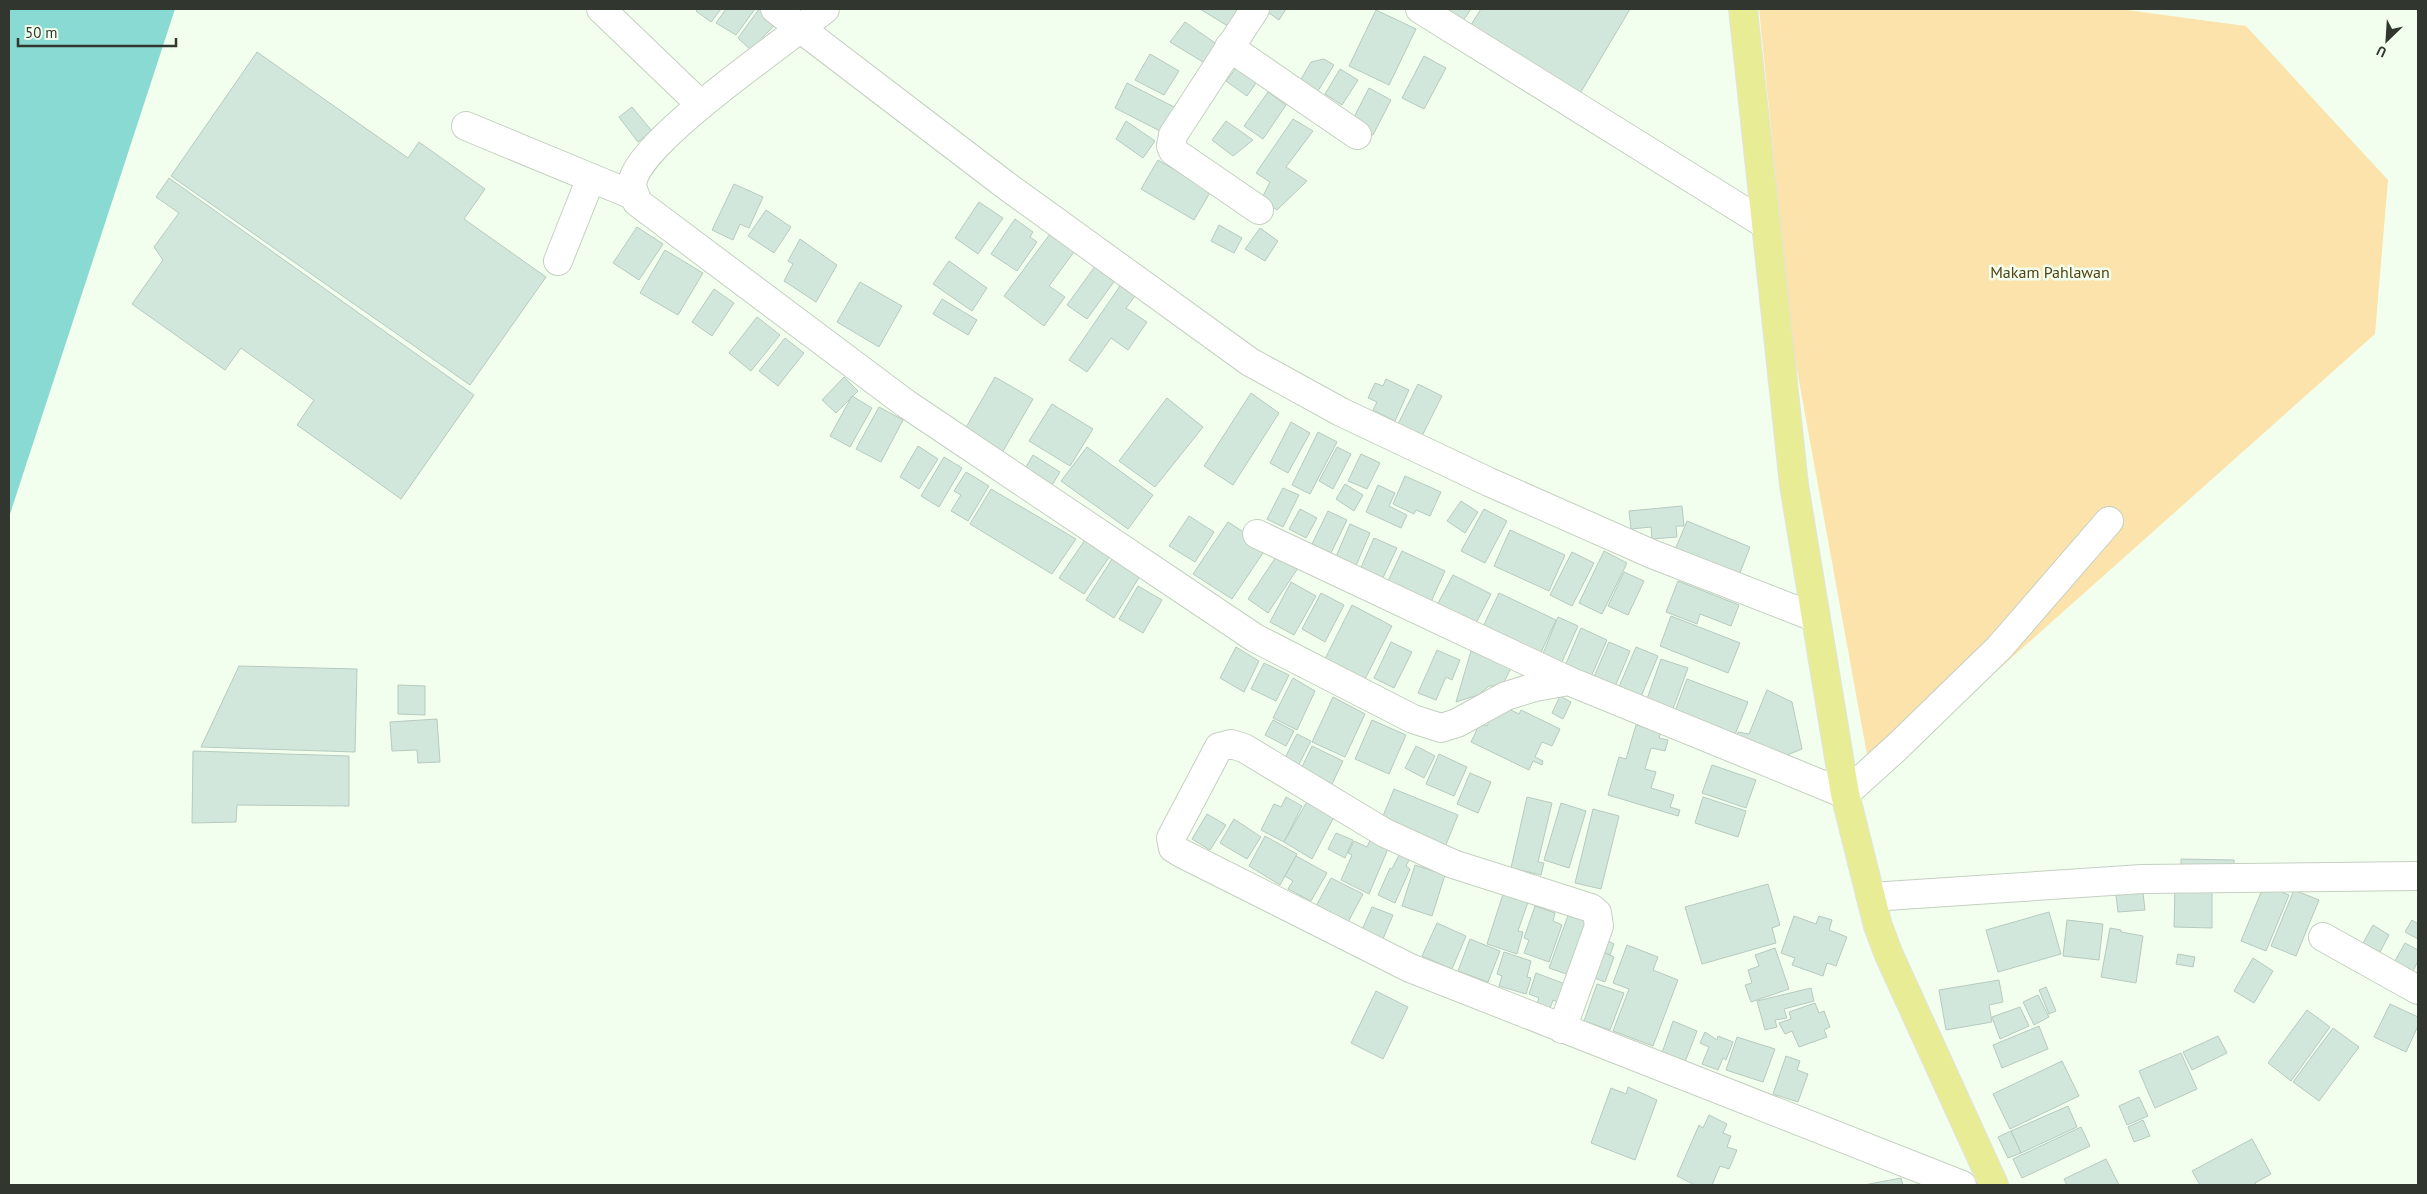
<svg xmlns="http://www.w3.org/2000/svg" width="2427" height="1194" viewBox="0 0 2427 1194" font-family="'PT Sans',sans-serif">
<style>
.green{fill:#fbe3ab}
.water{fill:#88dad2}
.building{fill:#d2e7dc;stroke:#b6cabf}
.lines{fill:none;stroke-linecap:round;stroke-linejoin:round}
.minor-casing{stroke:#c4d0c0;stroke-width:30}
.major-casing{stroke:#e2e3e2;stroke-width:30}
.minor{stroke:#fff;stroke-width:28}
.major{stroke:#e8ed95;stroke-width:28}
.labels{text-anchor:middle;stroke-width:5;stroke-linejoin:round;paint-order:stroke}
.park-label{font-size:16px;fill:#544214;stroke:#f2ffee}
</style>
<rect width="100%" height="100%" fill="#f2ffee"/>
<path class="green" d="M1759 9H2119L2246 26 2388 180 2375 334 1872 782 1793 348Z"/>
<path class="water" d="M9 9H175L9 517Z"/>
<g class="building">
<path d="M698 9H721L711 22 696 11Z"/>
<path d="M726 9H755L736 35 716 23Z"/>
<path d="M759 9H766L779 21 762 38 771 47 756 55 738 38Z"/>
<path d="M1200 9H1243L1231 28Z"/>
<path d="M1263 9H1286L1279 20Z"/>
<path d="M1431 9H1471L1459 27Z"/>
<path d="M1481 9H1630L1578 97 1467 31Z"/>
<path d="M1376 10 1416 29 1389 85 1349 66Z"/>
<path d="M1185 22 1218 45 1208 65 1170 42Z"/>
<path d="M257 52 408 158 419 142 485 189 464 219 546 277 470 385 171 176Z"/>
<path d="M1150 54 1179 71 1164 95 1135 80Z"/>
<path d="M1424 56 1446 68 1424 109 1402 98Z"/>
<path d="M1324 59 1334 65 1318 91 1300 81 1311 62Z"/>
<path d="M1236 68 1256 83 1247 96 1226 81Z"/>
<path d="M1340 69 1358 80 1342 105 1325 94Z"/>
<path d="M1127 83 1176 108 1164 133 1115 108Z"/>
<path d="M1369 88 1391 100 1373 135 1351 123Z"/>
<path d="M1268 92 1286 105 1263 139 1244 126Z"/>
<path d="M632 107 652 131 638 142 619 117Z"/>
<path d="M1293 119 1313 131 1286 167 1307 181 1277 210 1261 200 1270 182 1256 173Z"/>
<path d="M1126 121 1155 141 1143 158 1116 139Z"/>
<path d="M1226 121 1253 140 1233 156 1212 140Z"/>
<path d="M1158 160 1211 191 1194 220 1141 189Z"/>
<path d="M169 178 474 395 401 499 297 425 314 400 241 348 225 370 132 304 163 260 154 247 179 213 156 197Z"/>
<path d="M734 184 763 197 749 228 740 224 733 240 712 230Z"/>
<path d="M979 202 1003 218 978 254 955 238Z"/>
<path d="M766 210 791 227 774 253 748 236Z"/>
<path d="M1015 219 1033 232 1030 237 1037 242 1017 271 991 254Z"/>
<path d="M1219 225 1242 238 1234 253 1211 241Z"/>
<path d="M637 227 663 244 639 280 613 263Z"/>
<path d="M1260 228 1278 241 1265 261 1245 249Z"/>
<path d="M1050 234 1074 252 1049 286 1065 297 1044 326 1004 296Z"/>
<path d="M800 239 837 265 816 302 784 281 793 264 788 261Z"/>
<path d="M665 250 703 273 678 315 640 293Z"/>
<path d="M949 261 987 288 972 311 933 284Z"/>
<path d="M1096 265 1116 279 1087 319 1067 305Z"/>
<path d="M860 282 902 306 879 347 837 322Z"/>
<path d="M1120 286 1135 296 1126 308 1147 322 1128 350 1111 338 1087 372 1069 360Z"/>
<path d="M714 289 734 303 712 336 692 322Z"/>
<path d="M942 299 977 320 968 335 933 314Z"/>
<path d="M757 317 780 335 751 371 729 353Z"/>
<path d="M785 338 804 353 778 386 759 371Z"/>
<path d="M844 377 858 391 836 413 822 400Z"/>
<path d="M995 377 1033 399 1002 453 964 431Z"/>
<path d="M1386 379 1409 390 1395 421 1373 410 1377 402 1368 398 1375 383 1383 386Z"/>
<path d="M1418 384 1442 396 1422 436 1398 424Z"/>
<path d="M1251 393 1279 413 1233 485 1204 466Z"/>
<path d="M852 396 872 408 850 447 830 436Z"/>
<path d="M1167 398 1203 427 1155 487 1119 461Z"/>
<path d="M1052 404 1093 429 1070 466 1029 441Z"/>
<path d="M879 407 903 420 881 462 856 449Z"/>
<path d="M1291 422 1310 433 1288 473 1270 463Z"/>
<path d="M1318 432 1337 442 1310 494 1292 485Z"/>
<path d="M918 446 938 459 919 489 900 477Z"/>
<path d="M1087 447 1153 495 1128 529 1061 481Z"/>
<path d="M1337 447 1351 454 1333 489 1319 481Z"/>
<path d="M1361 454 1380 463 1367 489 1348 481Z"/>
<path d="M1033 455 1060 472 1049 490 1022 474Z"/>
<path d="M944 457 962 468 939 507 921 496Z"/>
<path d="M966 472 989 486 968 521 951 511 961 495 954 491Z"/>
<path d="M1405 476 1441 492 1430 516 1416 510 1414 514 1393 504Z"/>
<path d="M1345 484 1363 495 1354 511 1336 499Z"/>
<path d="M1378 485 1395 493 1389 506 1407 515 1401 528 1366 512Z"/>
<path d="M1283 488 1299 495 1283 527 1267 519Z"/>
<path d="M991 489 1076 539 1052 574 970 524Z"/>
<path d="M1461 501 1478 512 1465 533 1447 521Z"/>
<path d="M1682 506 1684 526H1676L1677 537 1652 539 1651 527 1631 529 1629 511Z"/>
<path d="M1300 509 1317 518 1306 538 1289 529Z"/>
<path d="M1484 509 1507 521 1485 563 1461 551Z"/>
<path d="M1328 511 1347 520 1331 553 1312 544Z"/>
<path d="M1189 516 1214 532 1195 562 1169 546Z"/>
<path d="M1687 521 1750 547 1736 583 1672 557Z"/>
<path d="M1228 522 1267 547 1232 599 1193 574Z"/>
<path d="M1350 524 1370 533 1355 568 1335 559Z"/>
<path d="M1510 530 1565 555 1549 591 1494 566Z"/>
<path d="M1087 537 1112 553 1084 594 1059 578Z"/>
<path d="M1374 538 1397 548 1381 582 1359 572Z"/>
<path d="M1402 551 1445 571 1430 604 1387 583Z"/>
<path d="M1604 551 1627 563 1602 614 1579 603Z"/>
<path d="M1572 552 1594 563 1572 606 1550 595Z"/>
<path d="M1278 554 1298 568 1268 613 1248 599Z"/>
<path d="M1112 559 1140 576 1114 618 1086 600Z"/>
<path d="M1624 572 1644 581 1628 615 1608 606Z"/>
<path d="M1453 575 1491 594 1474 627 1436 607Z"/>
<path d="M1678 581 1739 605 1731 626 1700 614 1697 624 1666 612Z"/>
<path d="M1291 582 1316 596 1294 635 1270 622Z"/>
<path d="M1138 586 1162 600 1143 633 1119 619Z"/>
<path d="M1321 593 1344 605 1325 642 1302 629Z"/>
<path d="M1499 593 1556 620 1539 657 1481 631Z"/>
<path d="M1352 605 1392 626 1365 679 1325 659Z"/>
<path d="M1671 616 1740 643 1728 673 1660 646Z"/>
<path d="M1558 617 1578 626 1561 664 1542 656Z"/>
<path d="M1581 628 1607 640 1591 677 1565 666Z"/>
<path d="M1391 642 1412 652 1394 688 1374 678Z"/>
<path d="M1609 642 1630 651 1614 689 1593 679Z"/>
<path d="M1236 647 1259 661 1244 692 1220 678Z"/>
<path d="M1636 647 1658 656 1640 699 1618 689Z"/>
<path d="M1437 650 1460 660 1452 680 1446 677 1436 700 1418 693Z"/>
<path d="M1471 651 1511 668 1502 686H1489L1478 695 1456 702Z"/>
<path d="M1661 659 1688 668 1673 709 1647 699Z"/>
<path d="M1264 663 1289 675 1276 701 1251 689Z"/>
<path d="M239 666 357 669 355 752 201 747Z"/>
<path d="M1293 678 1315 691 1297 730 1273 718Z"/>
<path d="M1687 679 1748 702 1732 742 1672 719Z"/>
<path d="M398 685 425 686V715L398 714Z"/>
<path d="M1767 690 1792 702 1802 749 1782 757 1737 738 1738 732 1749 734Z"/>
<path d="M1560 696 1571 702 1563 719 1552 713Z"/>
<path d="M1333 697 1365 714 1345 757 1312 742Z"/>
<path d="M1505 707 1519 714 1521 710 1560 729 1552 746 1542 742 1535 757 1543 761 1542 765 1533 761 1529 770 1471 742 1480 723 1487 726 1495 708Z"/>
<path d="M437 719 440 762 418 763 417 750 392 751 390 722Z"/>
<path d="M1273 720 1294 731 1286 746 1265 735Z"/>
<path d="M1372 720 1406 735 1389 774 1355 759Z"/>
<path d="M1636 725 1661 732 1659 738 1668 740 1665 751 1651 748 1645 769 1656 772 1651 788 1674 795 1670 807 1680 810 1678 816 1608 795 1619 757 1626 759Z"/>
<path d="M1297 734 1311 741 1298 766 1284 760Z"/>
<path d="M1312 746 1343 761 1332 784 1301 769Z"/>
<path d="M1416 746 1435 756 1424 778 1405 768Z"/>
<path d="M193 751 349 756V806L237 805 236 822 192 823Z"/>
<path d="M1439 754 1467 767 1454 796 1426 784Z"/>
<path d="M1712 765 1756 780 1746 808 1702 793Z"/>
<path d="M1470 773 1491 782 1478 813 1457 804Z"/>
<path d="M1394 789 1458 815 1445 847 1381 821Z"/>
<path d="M1286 797 1302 806 1284 842 1261 830 1274 804 1281 807Z"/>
<path d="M1527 797 1552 803 1538 862 1544 863 1541 875 1511 868Z"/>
<path d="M1703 797 1746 811 1738 837 1695 823Z"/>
<path d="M1309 798 1335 815 1312 859 1284 842Z"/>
<path d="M1561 803 1586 811 1569 868 1544 860Z"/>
<path d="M1593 809 1619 816 1601 889 1575 883Z"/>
<path d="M1207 814 1226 825 1210 850 1192 839Z"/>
<path d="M1234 819 1261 837 1247 859 1220 843Z"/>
<path d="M1336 833 1353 840 1345 858 1328 849Z"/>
<path d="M1265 836 1297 854 1280 885 1249 866Z"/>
<path d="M1372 836 1390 844 1369 894 1341 880 1352 855 1348 853 1354 841 1367 847Z"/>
<path d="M1400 853 1410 858 1406 866 1410 869 1395 903 1378 895 1390 868 1392 869Z"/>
<path d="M1296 856 1327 873 1311 901 1288 889 1293 881 1285 876Z"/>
<path d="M2181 859 2234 860V873L2181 872Z"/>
<path d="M1415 865 1445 875 1432 916 1402 906Z"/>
<path d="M1331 878 1363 894 1346 926 1314 910Z"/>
<path d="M1768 884 1780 925 1772 928 1776 943 1702 964 1685 907Z"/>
<path d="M2175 885 2212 886V928L2174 927Z"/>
<path d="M2264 885 2289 895 2266 951 2241 941Z"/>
<path d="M2294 890 2319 900 2296 956 2271 946Z"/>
<path d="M2143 893 2145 910 2118 912 2116 895Z"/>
<path d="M1503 894 1528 902 1518 931 1523 932 1517 954 1487 944Z"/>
<path d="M1535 906 1555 913 1553 921 1562 925 1549 962 1524 953 1529 940 1524 938Z"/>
<path d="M1372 907 1393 915 1380 946 1359 937Z"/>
<path d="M2049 912 2061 954 1998 972 1986 930Z"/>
<path d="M1569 913 1594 922 1575 977 1549 968Z"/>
<path d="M1794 916 1816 924 1819 916 1832 920 1829 930 1847 937 1836 966 1827 963 1823 976 1792 965 1795 958 1781 953Z"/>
<path d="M2067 920 2103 924 2099 960 2063 956Z"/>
<path d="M2412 920 2418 924V939L2405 932Z"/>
<path d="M1437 923 1466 936 1452 969 1422 956Z"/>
<path d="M2373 925 2389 935 2380 952 2363 943Z"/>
<path d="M2110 928 2121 930V932L2143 936 2136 983 2101 977Z"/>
<path d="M1598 936 1614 944 1610 955 1594 948Z"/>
<path d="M1470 939 1500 951 1488 982 1458 971Z"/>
<path d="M2405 943 2418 950V961L2413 971 2395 961Z"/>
<path d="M1627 945 1658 957 1653 970 1678 980 1653 1046 1613 1031 1629 989 1613 983Z"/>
<path d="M1594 948 1614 957 1605 982 1584 974Z"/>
<path d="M1775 948 1789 989 1751 1002 1745 985 1752 983 1748 970 1759 966 1755 955Z"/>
<path d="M1504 952 1531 961 1527 977 1531 978 1526 994 1499 986 1502 976 1497 974Z"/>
<path d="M2178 954 2195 957 2193 967 2176 964Z"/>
<path d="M2253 958 2273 971 2254 1003 2234 991Z"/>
<path d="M1536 973 1565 984 1558 1002 1553 1000 1549 1011 1536 1006 1539 998 1529 994Z"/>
<path d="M1999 980 2003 1002 1989 1005 1992 1022 1946 1030 1939 990Z"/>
<path d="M1597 984 1624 993 1610 1030 1584 1021Z"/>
<path d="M2046 987 2056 1011 2049 1014 2039 990Z"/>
<path d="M1811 988 1814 1001 1784 1009 1787 1018 1775 1020 1777 1027 1765 1030 1757 1001Z"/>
<path d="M1376 991 1408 1007 1383 1059 1351 1043Z"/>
<path d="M2038 995 2049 1017 2034 1025 2023 1002Z"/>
<path d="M1815 1003 1819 1013 1824 1011 1830 1027 1824 1030 1827 1037 1799 1047 1792 1031 1785 1034 1779 1023 1791 1019 1789 1012Z"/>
<path d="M2390 1004 2418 1017V1026L2406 1052 2374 1037Z"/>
<path d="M2020 1007 2029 1026 2000 1039 1992 1017Z"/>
<path d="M2307 1010 2330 1027 2291 1081 2268 1063Z"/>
<path d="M1673 1021 1697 1031 1685 1062 1662 1053Z"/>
<path d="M2039 1026 2048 1049 2002 1068 1993 1045Z"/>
<path d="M2333 1028 2359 1047 2319 1101 2293 1082Z"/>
<path d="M1705 1032 1717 1040 1718 1036 1733 1042 1726 1060 1723 1058 1718 1070 1702 1064 1709 1047 1700 1043Z"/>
<path d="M2218 1036 2227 1053 2192 1070 2183 1052Z"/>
<path d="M1737 1037 1775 1049 1763 1082 1726 1070Z"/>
<path d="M2181 1053 2197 1089 2155 1108 2139 1071Z"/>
<path d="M1786 1056 1800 1061 1797 1070 1808 1074 1798 1102 1773 1094Z"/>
<path d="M2062 1061 2079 1096 2010 1129 1993 1094Z"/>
<path d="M1628 1087 1657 1100 1635 1160 1591 1143 1611 1088 1626 1094Z"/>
<path d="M2139 1097 2148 1116 2127 1125 2119 1106Z"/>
<path d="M2068 1106 2077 1127 2021 1153 2011 1131Z"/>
<path d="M1709 1115 1727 1124 1723 1133 1731 1136 1727 1147 1737 1150 1729 1169 1720 1166 1712 1185H1695L1677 1176 1699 1125 1703 1128Z"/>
<path d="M2143 1120 2150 1136 2134 1142 2128 1127Z"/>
<path d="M2081 1127 2090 1146 2022 1178 2013 1159Z"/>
<path d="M2011 1131 2021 1153 2008 1158 1998 1137Z"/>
<path d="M2252 1139 2271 1174 2255 1183 2256 1185H2200L2192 1171Z"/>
<path d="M2106 1159 2119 1185H2067L2064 1179Z"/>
<path d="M1901 1178 1903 1185H1864Z"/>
</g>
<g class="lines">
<g class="minor-casing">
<g id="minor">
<path d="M601 9 701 105"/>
<path d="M775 9 1004 184 1250 362 1341 412 1489 482 1652 554 1814 617"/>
<path d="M825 9C788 41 637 141 632 184 632 189 636 196 637 202L905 403 1255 638 1413 719 1441 728 1457 723 1506 696 1535 687 1569 681 1845 794 1896 748 1999 648 2109 521"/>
<path d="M1255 9 1173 135 1171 146 1173 151 1259 210"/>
<path d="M1420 9 1765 224"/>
<path d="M1229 47 1357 135"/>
<path d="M466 126 635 196"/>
<path d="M558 261 591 178"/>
<path d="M1257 534 1569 681"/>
<path d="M1871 897 2142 879 2418 876"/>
<path d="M2323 937 2418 990"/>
<path d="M1562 1029 1599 926 1597 913 1591 908 1453 864 1385 833 1244 748 1231 744 1219 747 1171 838 1173 848 1181 853 1410 968 1962 1185"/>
</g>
</g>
<g class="major-casing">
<path id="major" d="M1743 9 1794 485 1845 794 1878 926 1889 955 1994 1185"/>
</g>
<use href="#minor" class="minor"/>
<use href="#major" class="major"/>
</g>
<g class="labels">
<g class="park-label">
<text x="2050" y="278">Makam Pahlawan</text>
</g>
</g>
<rect width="2427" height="1194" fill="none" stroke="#31362f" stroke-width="20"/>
<g transform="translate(2387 40) rotate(205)" stroke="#f2ffee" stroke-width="4" paint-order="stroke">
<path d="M0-4L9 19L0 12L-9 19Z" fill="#31362f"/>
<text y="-8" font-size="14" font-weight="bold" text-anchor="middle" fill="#31362f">U</text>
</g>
<path d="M18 38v8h158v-8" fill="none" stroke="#31362f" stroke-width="2.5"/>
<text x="25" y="38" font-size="15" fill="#31362f" stroke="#f2ffee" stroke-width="4" paint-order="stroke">50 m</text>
</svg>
